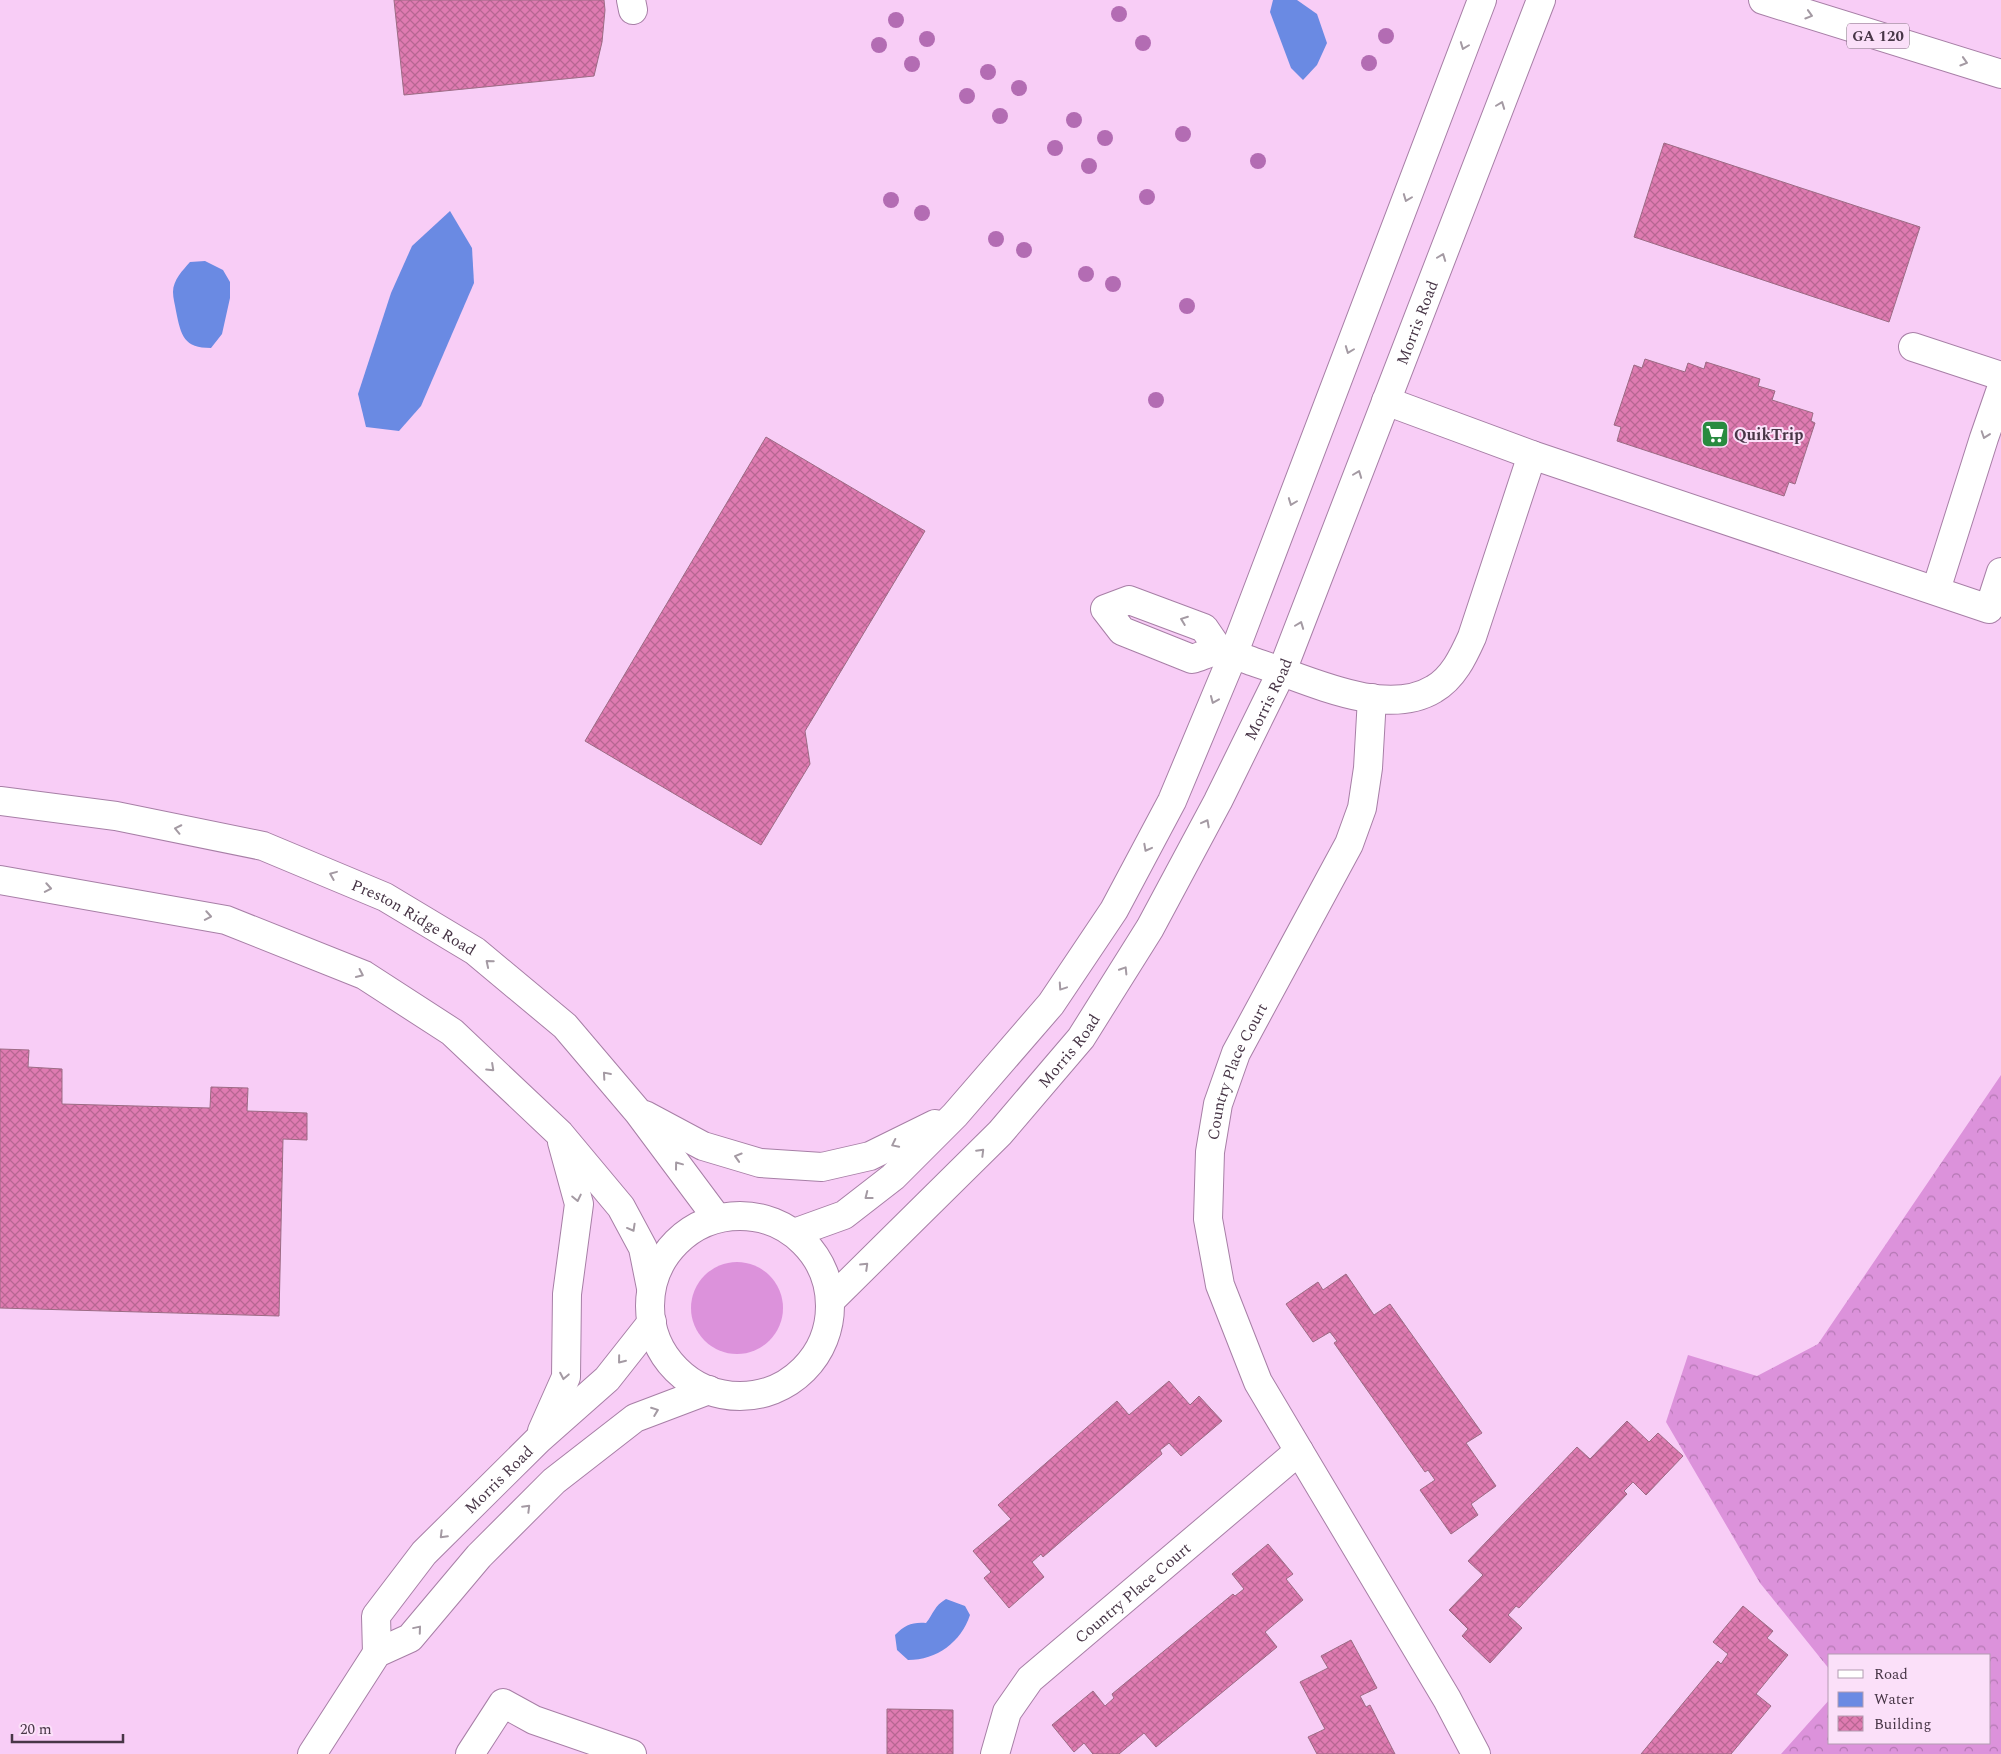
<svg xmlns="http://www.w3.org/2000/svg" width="2001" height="1754" viewBox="0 0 2001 1754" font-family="Spectral,serif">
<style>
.grass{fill:#dc92db}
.forest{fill:url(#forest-crowns)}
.water{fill:#6a8ae3}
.building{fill:url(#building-cross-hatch);stroke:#9c6b84}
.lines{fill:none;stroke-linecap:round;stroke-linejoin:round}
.minor-casing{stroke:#a77fa6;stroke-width:30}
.highway-casing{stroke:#a77fa6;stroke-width:30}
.minor{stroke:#fff;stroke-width:28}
.highway{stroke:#fff;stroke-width:28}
.tree{fill:#b36cb3}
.oneway{stroke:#a49aa3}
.labels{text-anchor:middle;stroke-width:4;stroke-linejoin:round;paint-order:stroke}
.shield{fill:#fbe0f9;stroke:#7e697c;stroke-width:1}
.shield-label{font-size:15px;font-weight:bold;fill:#483647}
.street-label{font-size:16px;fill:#483647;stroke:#fbe0f9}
.poi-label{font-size:16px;font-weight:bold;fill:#483647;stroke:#fbe0f9;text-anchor:start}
</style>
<defs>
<pattern id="forest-crowns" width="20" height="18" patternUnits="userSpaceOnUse" patternTransform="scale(1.25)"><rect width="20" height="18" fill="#dc92db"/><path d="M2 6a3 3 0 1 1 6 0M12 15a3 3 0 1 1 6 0" fill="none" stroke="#b478b3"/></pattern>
<pattern id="building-cross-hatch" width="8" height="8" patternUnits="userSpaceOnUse" patternTransform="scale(1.25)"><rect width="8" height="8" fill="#df7bb1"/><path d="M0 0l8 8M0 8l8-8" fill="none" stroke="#b76692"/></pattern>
</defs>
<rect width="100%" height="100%" fill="#f8cdf6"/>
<circle class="grass" cx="737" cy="1308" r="46"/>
<path class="forest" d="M2001 1075V1754H1781L1830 1699V1743H1990V1655H1830V1670L1760 1583 1666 1422 1688 1355 1757 1376 1818 1344Z"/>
<g class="water">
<path d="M1273 0H1297L1317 14 1327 43 1317 65 1303 80 1291 68 1270 12Z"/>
<path d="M450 211 472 248 474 283 421 406 399 431 366 427 358 394 391 293 412 246Z"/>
<path d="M205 261 223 270 230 282V298L222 334 211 348C184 348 181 336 176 311 175 305 173 298 173 292 173 280 183 270 190 262Z"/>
<path d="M946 1599 965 1606 970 1615C961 1642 937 1660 908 1660L897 1650 895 1635C905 1625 912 1622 926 1623 934 1613 934 1606 946 1599Z"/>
</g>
<g class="building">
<path d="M394 0H604L605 10 602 42 594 76 404 95Z"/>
<path d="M1664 143 1920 227 1889 322 1634 237Z"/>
<path d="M1645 359 1685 372 1688 363 1704 369 1706 362 1760 379 1758 386 1775 391 1772 400 1813 413 1811 421 1815 423 1795 484 1789 482 1784 496 1617 441 1621 427 1614 425 1634 365 1642 368Z"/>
<path d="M766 437 925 531 805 731 810 764 761 845 585 741Z"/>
<path d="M0 1049 29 1050 28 1067 62 1069V1104L210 1108 211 1087 248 1088 247 1111 307 1113V1140L283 1139 279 1316 0 1308Z"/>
<path d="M1346 1274 1374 1315 1390 1304 1482 1433 1466 1443 1496 1486 1471 1504 1478 1515 1451 1534 1420 1490 1435 1480 1428 1470 1425 1472 1334 1343 1337 1341 1330 1332 1313 1342 1286 1304 1318 1282 1323 1290Z"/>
<path d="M1169 1381 1190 1405 1199 1396 1222 1421 1181 1456 1169 1443 1160 1450 1162 1454 1043 1557 1041 1554 1032 1562 1044 1577 1009 1608 984 1578 991 1572 973 1551 1011 1519 998 1505 1117 1401 1129 1415Z"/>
<path d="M1627 1421 1649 1442 1658 1433 1683 1456 1646 1495 1633 1482 1624 1491 1627 1494 1519 1608 1516 1606 1508 1615 1522 1628 1490 1663 1462 1636 1468 1629 1449 1610 1483 1575 1468 1561 1577 1447 1590 1459Z"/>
<path d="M1268 1544 1293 1574 1286 1579 1303 1600 1265 1632 1277 1647 1156 1747 1144 1733 1119 1754H1093L1084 1743 1074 1752 1052 1725 1093 1691 1105 1706 1114 1698 1112 1694 1233 1594 1235 1596 1244 1589 1232 1574Z"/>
<path d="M1743 1606 1773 1631 1767 1638 1788 1655 1756 1694 1771 1706 1731 1754H1641L1718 1661 1721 1664 1728 1654 1713 1642Z"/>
<path d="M1351 1640 1377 1688 1360 1696 1366 1707 1370 1705 1395 1754H1317L1308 1737 1325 1729 1300 1682 1328 1668 1321 1656Z"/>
<path d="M887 1709 953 1710V1754H887Z"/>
</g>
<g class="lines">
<g class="minor-casing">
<g id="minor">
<path d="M631 0 633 10"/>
<path d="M1913 347 2001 376"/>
<path d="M1386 401 1532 455 1989 609 2001 572"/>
<path d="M1936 590 1984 438 2001 389"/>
<path d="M1219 650 1204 628 1129 600 1105 609 1122 631 1192 659C1200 657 1209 652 1217 651 1225 650 1248 660 1257 663 1307 679 1385 719 1434 689 1453 678 1463 657 1472 637L1532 455"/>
<path id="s1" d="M0 801 116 816 263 846 385 897 475 951 565 1026 638 1112 717 1218"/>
<path d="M0 880 226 920 364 975 452 1032 560 1134 621 1207 643 1248 651 1288"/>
<path d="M645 1115 703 1146 760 1163 822 1167 870 1156 935 1124"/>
<circle cx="740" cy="1306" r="90"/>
<path d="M794 1233 844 1215 893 1177 955 1115 1051 1004 1114 910 1172 801 1233 655 1482 0"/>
<path id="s2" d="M831 1300 1000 1133 1081 1038 1150 928 1218 801 1282 671 1541 0"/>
<path d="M542 1431 566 1377 567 1294 579 1204 562 1142"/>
<path id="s3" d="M1299 1451 1258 1382 1220 1285 1208 1219 1210 1152 1218 1104 1236 1053 1349 844 1362 808 1368 768 1372 698"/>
<path id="s4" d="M377 1653 376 1616 424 1553 538 1440 607 1379 652 1322"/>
<path d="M312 1754 377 1653 410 1638 479 1556 554 1481 635 1418 709 1390"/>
<path d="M470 1754 503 1703 534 1720 632 1754"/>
<path id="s5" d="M995 1754 1007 1712 1030 1679 1299 1451 1447 1699 1476 1754"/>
</g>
</g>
<g class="highway-casing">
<path id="highway" d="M1763 0 2001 74"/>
</g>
<use href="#minor" class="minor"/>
<use href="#highway" class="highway"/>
</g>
<g class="tree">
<circle cx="1119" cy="14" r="8"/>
<circle cx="896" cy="20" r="8"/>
<circle cx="1386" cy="36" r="8"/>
<circle cx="927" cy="39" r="8"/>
<circle cx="1143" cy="43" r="8"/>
<circle cx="879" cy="45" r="8"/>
<circle cx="1369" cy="63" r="8"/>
<circle cx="912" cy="64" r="8"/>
<circle cx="988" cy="72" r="8"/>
<circle cx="1019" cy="88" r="8"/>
<circle cx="967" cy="96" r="8"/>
<circle cx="1000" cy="116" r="8"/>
<circle cx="1074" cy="120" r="8"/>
<circle cx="1183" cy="134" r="8"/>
<circle cx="1105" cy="138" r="8"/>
<circle cx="1055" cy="148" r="8"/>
<circle cx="1258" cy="161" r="8"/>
<circle cx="1089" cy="166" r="8"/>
<circle cx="1147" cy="197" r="8"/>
<circle cx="891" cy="200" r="8"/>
<circle cx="922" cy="213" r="8"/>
<circle cx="996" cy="239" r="8"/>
<circle cx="1024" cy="250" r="8"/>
<circle cx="1086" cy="274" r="8"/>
<circle cx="1113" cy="284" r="8"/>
<circle cx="1187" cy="306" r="8"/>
<circle cx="1156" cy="400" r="8"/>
</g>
<defs><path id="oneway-chevron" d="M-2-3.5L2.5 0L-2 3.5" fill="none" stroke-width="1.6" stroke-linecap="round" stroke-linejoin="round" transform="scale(1.25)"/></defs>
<g class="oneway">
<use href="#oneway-chevron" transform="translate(1809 15) rotate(17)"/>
<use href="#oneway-chevron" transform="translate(1464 46) rotate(111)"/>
<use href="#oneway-chevron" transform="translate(1964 62) rotate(17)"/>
<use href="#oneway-chevron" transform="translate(1501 105) rotate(-69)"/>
<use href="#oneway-chevron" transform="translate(1407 198) rotate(111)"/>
<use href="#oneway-chevron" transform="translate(1442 257) rotate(-69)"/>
<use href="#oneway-chevron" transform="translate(1349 350) rotate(111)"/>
<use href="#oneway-chevron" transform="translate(1985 435) rotate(109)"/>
<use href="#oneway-chevron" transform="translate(1358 474) rotate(-69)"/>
<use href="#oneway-chevron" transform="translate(1292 502) rotate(111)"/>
<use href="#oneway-chevron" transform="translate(1184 620) rotate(-159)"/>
<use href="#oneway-chevron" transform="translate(1300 625) rotate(-69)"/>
<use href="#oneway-chevron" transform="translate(1214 700) rotate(113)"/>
<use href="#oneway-chevron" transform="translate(1206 823) rotate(-62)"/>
<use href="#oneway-chevron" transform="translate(178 829) rotate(-168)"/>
<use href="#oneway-chevron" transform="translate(1147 848) rotate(118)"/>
<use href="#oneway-chevron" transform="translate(333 875) rotate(-158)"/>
<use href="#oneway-chevron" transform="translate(48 888) rotate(10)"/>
<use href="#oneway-chevron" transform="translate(208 916) rotate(10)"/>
<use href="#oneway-chevron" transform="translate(489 963) rotate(-140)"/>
<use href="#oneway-chevron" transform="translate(1124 970) rotate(-58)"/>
<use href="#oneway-chevron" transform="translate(360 974) rotate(25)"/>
<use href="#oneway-chevron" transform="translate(1062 987) rotate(124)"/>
<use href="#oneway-chevron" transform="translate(491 1068) rotate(43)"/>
<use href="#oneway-chevron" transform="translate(606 1075) rotate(-131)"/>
<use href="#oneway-chevron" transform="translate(895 1144) rotate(154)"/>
<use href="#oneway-chevron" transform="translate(981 1152) rotate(-45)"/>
<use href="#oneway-chevron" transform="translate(738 1157) rotate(-163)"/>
<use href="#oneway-chevron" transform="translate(678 1165) rotate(-127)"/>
<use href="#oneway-chevron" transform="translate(868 1196) rotate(142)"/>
<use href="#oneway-chevron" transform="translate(577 1198) rotate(78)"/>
<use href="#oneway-chevron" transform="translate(632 1228) rotate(61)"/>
<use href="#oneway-chevron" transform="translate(865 1266) rotate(-44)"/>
<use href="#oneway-chevron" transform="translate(621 1360) rotate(129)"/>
<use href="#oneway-chevron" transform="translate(564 1376) rotate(101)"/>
<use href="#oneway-chevron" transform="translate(655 1411) rotate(-21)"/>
<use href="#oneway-chevron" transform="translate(527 1508) rotate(-45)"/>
<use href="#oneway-chevron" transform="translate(443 1535) rotate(135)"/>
<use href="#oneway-chevron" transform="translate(418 1629) rotate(-50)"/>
</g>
<defs>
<g id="supermarket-square" transform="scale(1.4375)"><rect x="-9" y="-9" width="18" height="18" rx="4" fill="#288b3f" stroke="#fbe0f9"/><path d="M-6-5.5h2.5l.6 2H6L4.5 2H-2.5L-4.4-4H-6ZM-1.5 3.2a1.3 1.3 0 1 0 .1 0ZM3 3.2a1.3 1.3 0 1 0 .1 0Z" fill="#fff"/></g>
</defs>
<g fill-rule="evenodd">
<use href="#supermarket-square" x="1715" y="434"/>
</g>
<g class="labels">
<rect class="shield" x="1847" y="23.5" width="62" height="25" rx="4"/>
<g class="shield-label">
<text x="1878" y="41">GA 120</text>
</g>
<g class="street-label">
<text dy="6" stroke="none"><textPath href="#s2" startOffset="1155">Morris Road</textPath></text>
<text dy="6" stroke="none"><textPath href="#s2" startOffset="750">Morris Road</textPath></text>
<text dy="6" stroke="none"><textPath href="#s1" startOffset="434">Preston Ridge Road</textPath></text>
<text dy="6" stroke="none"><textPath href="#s2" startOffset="345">Morris Road</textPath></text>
<text dy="6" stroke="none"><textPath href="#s3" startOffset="404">Country Place Court</textPath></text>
<text dy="6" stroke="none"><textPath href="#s4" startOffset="221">Morris Road</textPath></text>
<text dy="6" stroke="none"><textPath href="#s5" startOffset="218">Country Place Court</textPath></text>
</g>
<g class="poi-label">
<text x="1734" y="440">QuikTrip</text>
</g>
</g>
<rect x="1828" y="1654" width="162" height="90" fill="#fbe0f9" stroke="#b39cb2"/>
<rect x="1838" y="1670" width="25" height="8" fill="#ffffff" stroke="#b39cb2"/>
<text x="1874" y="1679" font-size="15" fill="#483647">Road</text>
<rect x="1838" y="1692" width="25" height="15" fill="#6a8ae3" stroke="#b39cb2"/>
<text x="1874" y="1704" font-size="15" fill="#483647">Water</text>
<rect x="1838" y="1716" width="25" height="15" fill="url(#building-cross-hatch)" stroke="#b39cb2"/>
<text x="1874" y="1729" font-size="15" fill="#483647">Building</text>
<path d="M12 1734v8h111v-8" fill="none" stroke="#483647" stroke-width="2.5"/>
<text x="20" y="1734" font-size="15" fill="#483647" stroke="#fbe0f9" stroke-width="4" paint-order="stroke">20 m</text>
</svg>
